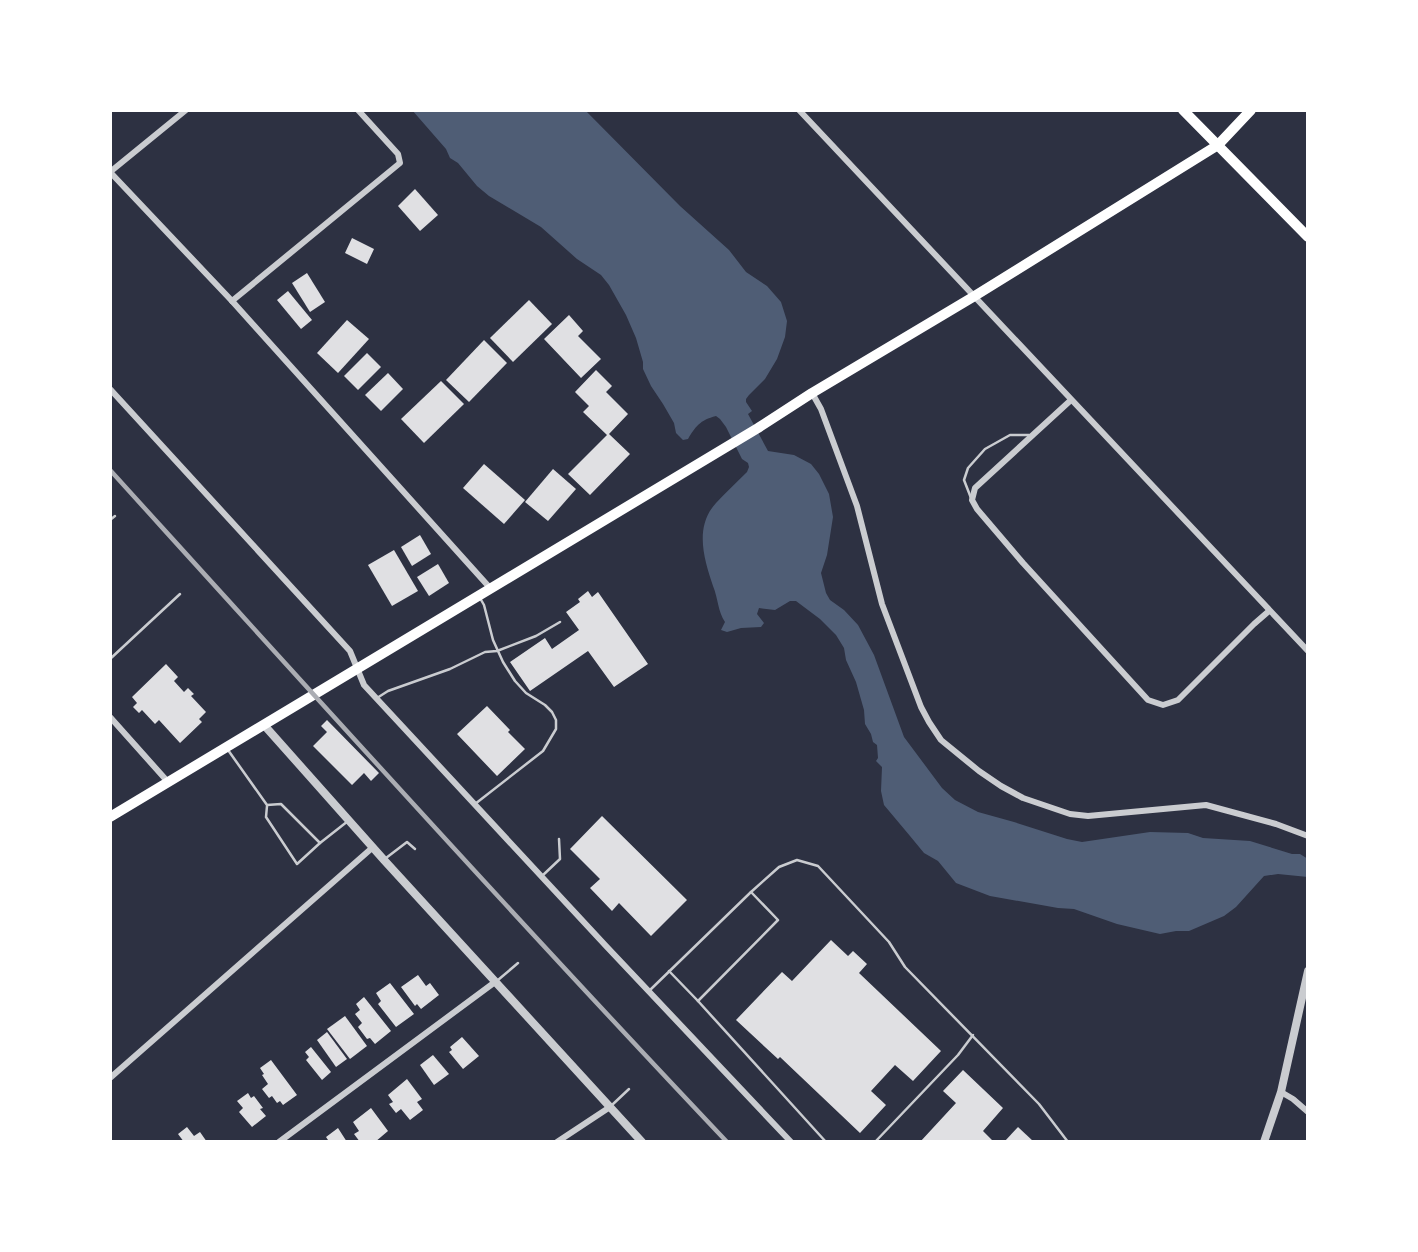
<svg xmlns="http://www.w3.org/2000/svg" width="1418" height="1252" viewBox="0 0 1418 1252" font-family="Ubuntu,sans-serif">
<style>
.water{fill:#4f5d75}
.building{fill:#e0e0e3}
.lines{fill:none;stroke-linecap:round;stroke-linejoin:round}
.service{stroke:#caccd0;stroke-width:2.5}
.minor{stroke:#caccd0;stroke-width:6}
.tertiary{stroke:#caccd0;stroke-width:8}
.primary{stroke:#fff;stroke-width:10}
.rail{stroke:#abadb3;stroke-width:4.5}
</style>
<rect width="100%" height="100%" fill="#2d3142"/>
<path class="water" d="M412 110H585L680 206 729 250 746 272 767 286 781 302 787 321 785 337 777 359 765 379 749 395 746 399V402L752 411 748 414 768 451 794 455 811 464 819 474 829 494 833 517 827 555 821 573 826 593 830 600 844 610 858 625 874 655 904 737 942 788 955 800 978 812 1014 822 1067 839 1082 842 1150 832 1188 833 1203 838 1250 841 1292 854H1300L1308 859V877L1278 874 1264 876 1236 907 1224 916 1189 931H1176L1160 934 1117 924 1074 909 1058 908 990 896 956 883 938 861 924 853 910 836 884 805 881 791 882 767 876 761 878 758 877 745 873 742 871 734 865 724 864 710 856 682 846 660 844 648 836 635 820 619 796 601H790L775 610 759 608 757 614 764 623 761 627 741 628 727 632 721 630 725 622C718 612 718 598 713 586 704 559 694 527 716 503 726 492 737 482 747 472L749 467 748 463 742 459 726 427 720 419 716 416C700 420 695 427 688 439L683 440 676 433 674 423 663 404 651 386 643 369V362L636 338 626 315 609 285 601 275 577 259 541 227 489 196 477 186 458 163 450 158 446 149Z"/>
<g class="building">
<path d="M415 189 438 215 420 231 398 206Z"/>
<path d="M352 238 374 249 367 264 345 253Z"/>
<path d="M307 273 325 302 310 312 292 283Z"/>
<path d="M288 291 312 320 301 329 277 300Z"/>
<path d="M529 300 552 324 513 362 490 338Z"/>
<path d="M569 315 583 331 578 336 601 359 581 378 544 339Z"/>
<path d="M347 320 369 339 338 373 317 353Z"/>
<path d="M484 340 507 363 469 402 446 380Z"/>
<path d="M367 353 381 367 358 390 344 376Z"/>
<path d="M596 370 612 386 606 392 628 414 609 434 630 454 590 495 568 474 607 435 583 412 589 406 575 392Z"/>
<path d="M388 373 403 389 381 411 365 395Z"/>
<path d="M441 381 464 404 424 443 401 419Z"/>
<path d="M484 464 525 500 504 524 463 488Z"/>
<path d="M553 469 576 489 548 521 525 502Z"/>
<path d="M420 535 431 554 412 566 401 547Z"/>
<path d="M394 550 418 591 392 606 368 565Z"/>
<path d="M438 564 449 583 429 596 417 577Z"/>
<path d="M588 591 592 597 598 592 648 664 614 687 588 651 530 691 510 662 545 638 552 649 579 630 566 612 580 602 578 599Z"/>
<path d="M166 664 178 677 174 681 184 692 188 688 194 694 191 696 206 712 199 719 202 722 180 743 159 720 155 724 142 710 139 713 133 707 137 703 132 697Z"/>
<path d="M487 706 510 730 508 732 525 749 497 776 457 734Z"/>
<path d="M327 720 379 773 371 781 364 773 352 785 313 746 327 732 321 726Z"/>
<path d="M602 816 687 900 651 936 619 903 612 911 590 888 600 879 570 849Z"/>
<path d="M831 940 848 956 853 951 867 964 859 973 941 1051 913 1081 895 1065 871 1091 886 1105 860 1133 780 1057 778 1059 736 1020 782 972 792 981Z"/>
<path d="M418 975 426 986 430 983 439 995 421 1009 417 1004 415 1006 401 987Z"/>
<path d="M390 983 414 1014 396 1027 378 1004 381 1001 376 993Z"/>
<path d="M364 997 391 1031 375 1044 370 1038 367 1039 358 1027 362 1023 355 1014 360 1010 356 1004Z"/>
<path d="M345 1016 367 1046 350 1059 327 1029Z"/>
<path d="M327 1032 347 1059 336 1067 317 1040Z"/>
<path d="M462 1037 479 1056 463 1069 449 1052 452 1050 450 1047Z"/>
<path d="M311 1047 331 1072 322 1080 306 1060 309 1057 305 1052Z"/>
<path d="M433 1055 449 1074 434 1085 420 1065Z"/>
<path d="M271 1060 297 1095 283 1105 280 1101 277 1103 272 1096 269 1098 262 1089 268 1084 262 1075 264 1074 260 1068Z"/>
<path d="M963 1070 1003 1108 983 1131 994 1142H920L956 1103 943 1091Z"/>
<path d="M407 1079 422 1099 417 1102 423 1110 410 1120 401 1109 396 1113 389 1104 393 1102 388 1095Z"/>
<path d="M248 1093 251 1098 254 1096 263 1108 260 1109 266 1116 252 1127 239 1112 243 1108 237 1101Z"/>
<path d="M371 1108 388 1131 375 1142H360L354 1134 359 1131 353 1122Z"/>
<path d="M187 1127 194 1136 200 1132 207 1142H184L178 1134Z"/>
<path d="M1018 1127 1034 1142H1004Z"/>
<path d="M338 1128 347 1142H326L328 1140 326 1137Z"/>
</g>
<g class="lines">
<g class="service">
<path d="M971 498 964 480 968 468 985 449 1010 435H1029"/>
<path d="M110 520 115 516"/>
<path d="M110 659 180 594"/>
<path d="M377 698 388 691 450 669 485 652 497 651 536 636 560 622"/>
<path d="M228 750 267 805 281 804 320 843 348 821"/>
<path d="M475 804 543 751 556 729V720L552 712 545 705 526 693 515 681 503 662 493 640 484 605 480 598"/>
<path d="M267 806 266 817 297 864 320 843"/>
<path d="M386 858 407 842 415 849"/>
<path d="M542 876 560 859 559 839"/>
<path d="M669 971 698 1001 826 1142"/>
<path d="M498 980 518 963"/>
<path d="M649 991 751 892 779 867 797 860 818 866 889 942 905 967 1039 1104 1068 1142"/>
<path d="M698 1001 778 920 751 892"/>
<path d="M612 1105 629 1089"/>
<path d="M875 1142 958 1055 973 1035"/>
</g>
<g class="minor">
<path d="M799 110 1308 651"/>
<path d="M110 172 232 301 491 589"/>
<path d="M110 172 186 110"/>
<path d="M232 301 400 163 398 154 358 110"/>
<path d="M110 389 350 651 364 685 606 946 791 1142"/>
<path d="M812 393 821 409 857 506 882 604 921 707 929 722 941 740 979 771 1001 786 1023 798 1070 814 1088 816 1206 805 1276 824 1308 836"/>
<path d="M1071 400 975 488 972 500 977 509 1023 563 1148 700 1163 705 1178 700 1254 624 1269 611"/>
<path d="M110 717 168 782"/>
<path d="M110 1078 372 848"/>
<path d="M1281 1092 1293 1099 1308 1112"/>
<path d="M279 1142 495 982"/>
<path d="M557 1142 610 1107"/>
</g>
<g class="tertiary">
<path d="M264 725 384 860 642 1142"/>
<path d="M1264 1142 1281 1092 1308 971"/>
</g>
<g class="primary">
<path d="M1183 110 1308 237"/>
<path d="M110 817 758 428 812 393 973 297 1218 145 1251 110"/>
</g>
<path class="rail" d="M110 470C314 695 518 921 727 1142"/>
</g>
<rect width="1418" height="1252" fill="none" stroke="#ffffff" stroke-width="224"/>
</svg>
